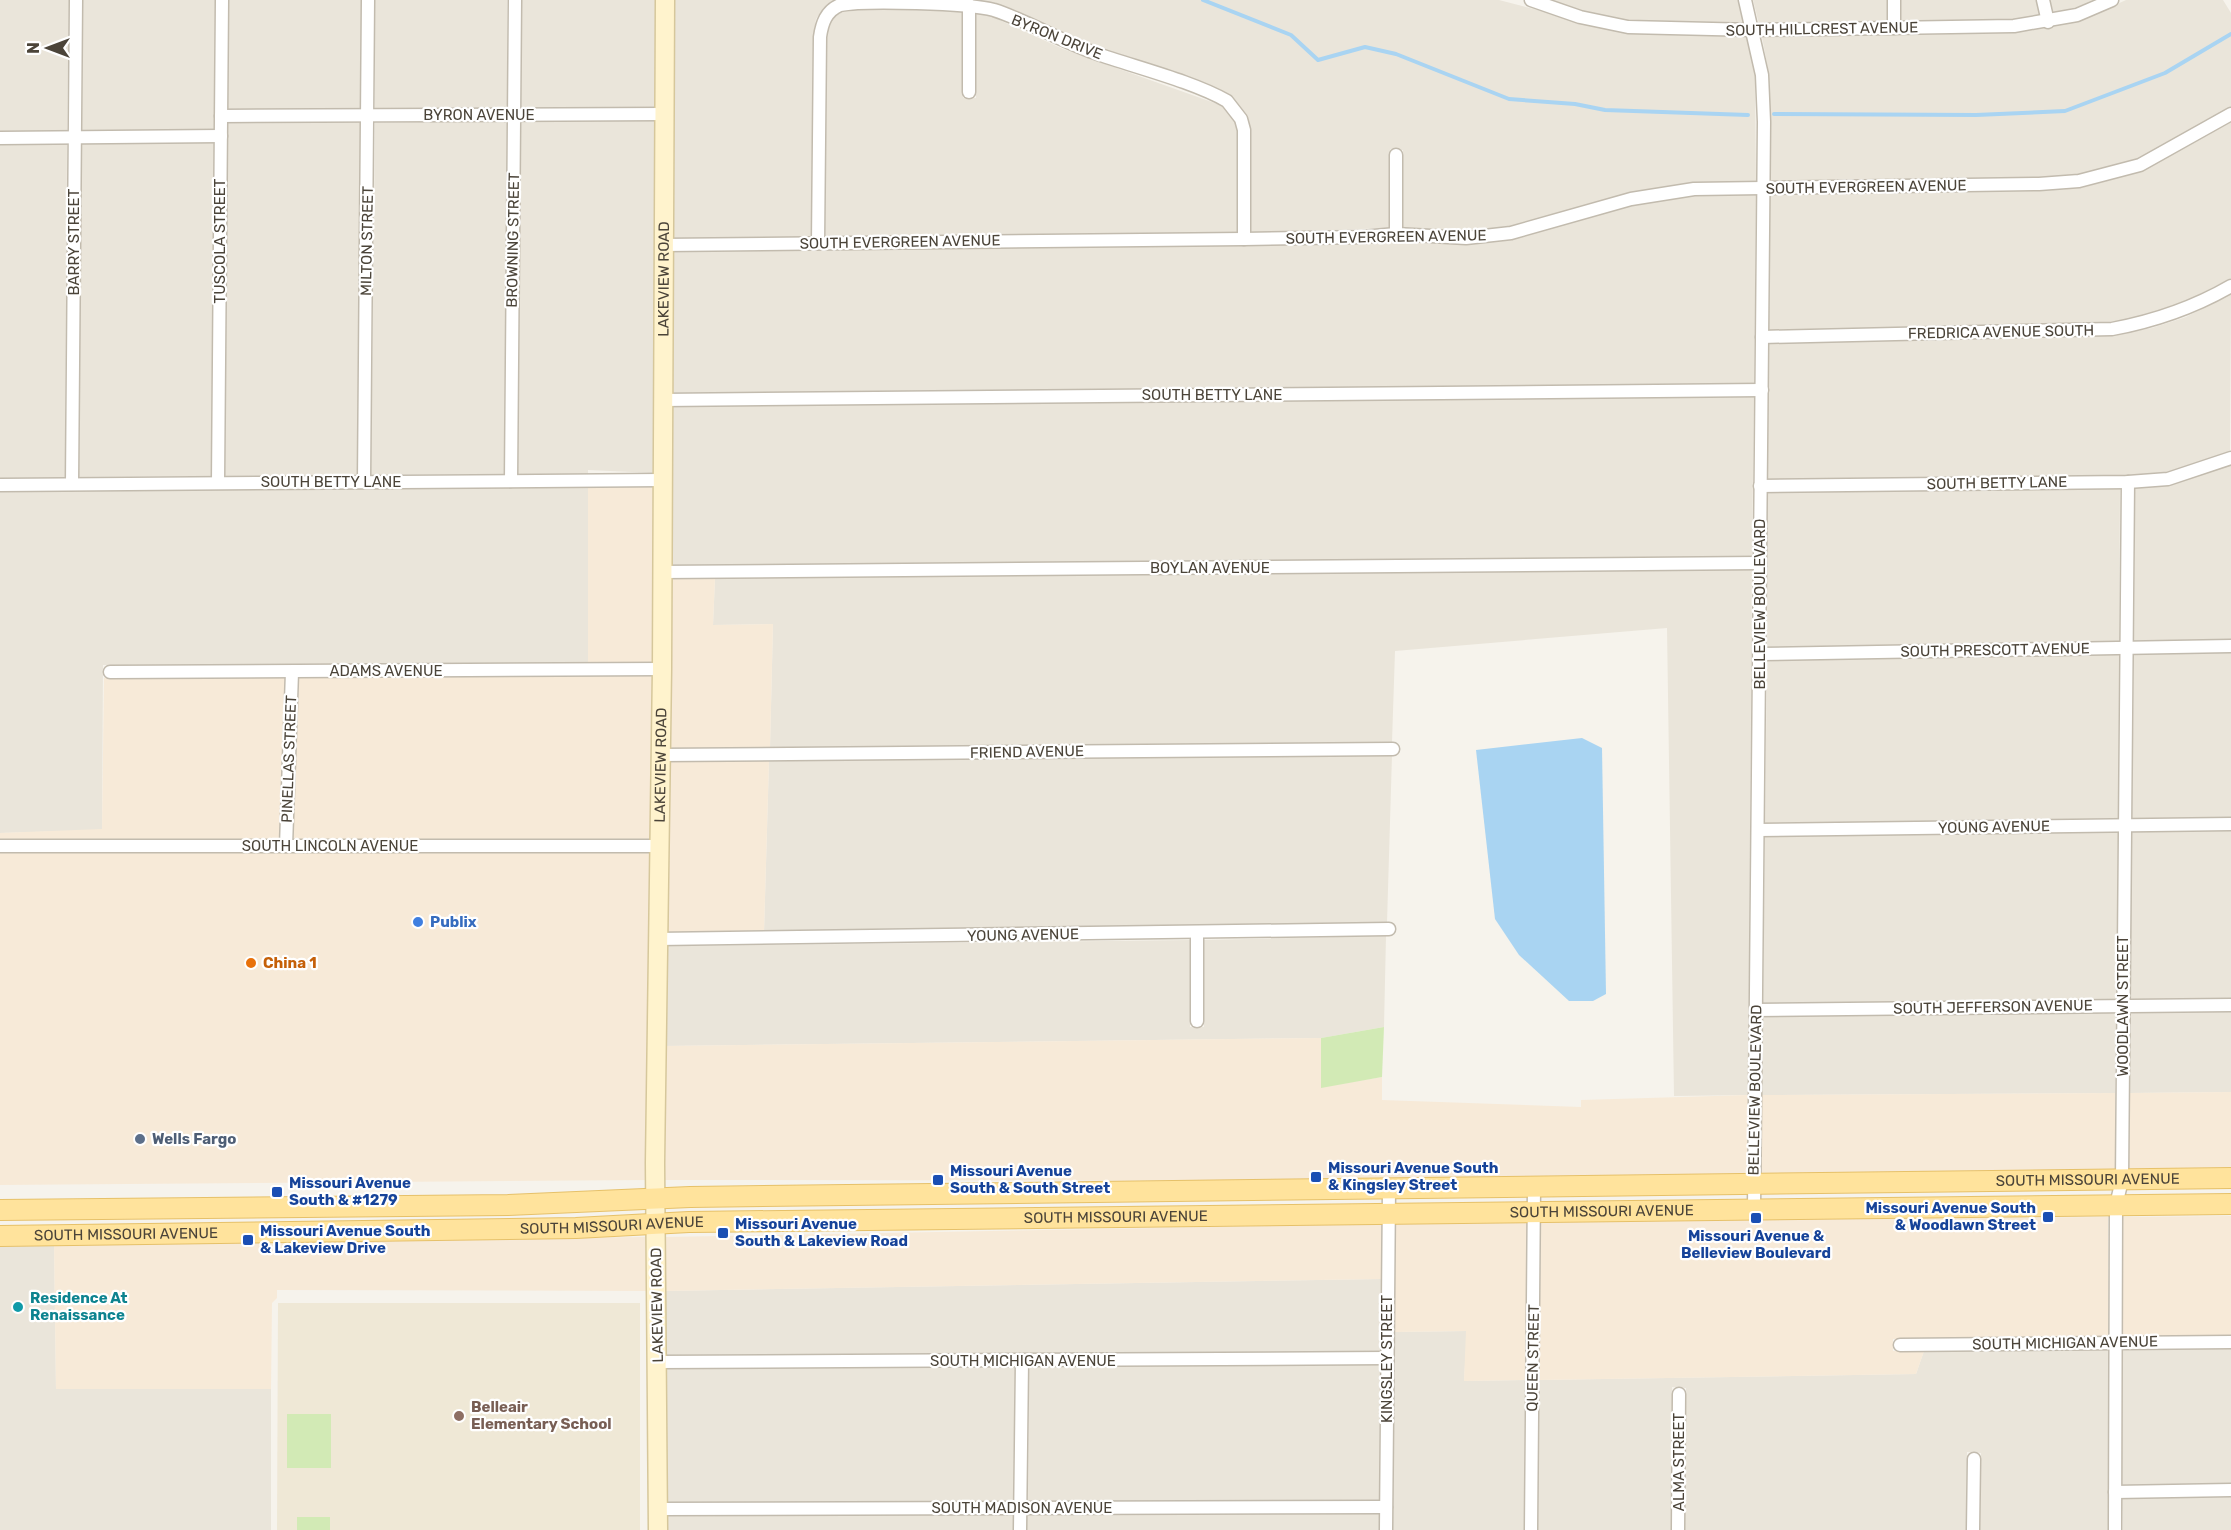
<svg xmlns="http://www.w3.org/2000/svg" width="2231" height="1530" viewBox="0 0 2231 1530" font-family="Rubik,sans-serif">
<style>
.residential{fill:#eae5da}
.commercial{fill:#f7ead8}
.education{fill:#efe8d6}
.green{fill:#d2eab5}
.water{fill:#a9d4f2}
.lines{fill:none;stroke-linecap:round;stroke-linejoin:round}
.stream{stroke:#a9d4f2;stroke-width:4}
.street-casing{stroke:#c2bbae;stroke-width:15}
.secondary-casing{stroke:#d6c79b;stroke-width:21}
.primary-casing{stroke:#e6c16a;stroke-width:22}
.street{stroke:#fff;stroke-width:12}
.secondary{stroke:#fff3cd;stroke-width:18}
.primary{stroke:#ffe39c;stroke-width:20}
.shop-dot{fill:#3f7fe0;stroke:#fff;stroke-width:2}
.food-dot{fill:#e8710a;stroke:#fff;stroke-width:2}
.service-dot{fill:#5c6f8a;stroke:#fff;stroke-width:2}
.transit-dot{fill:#1a4fb4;stroke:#fff;stroke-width:2}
.culture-dot{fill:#0f9aa8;stroke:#fff;stroke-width:2}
.education-dot{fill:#8d6e63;stroke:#fff;stroke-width:2}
.labels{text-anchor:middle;stroke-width:4.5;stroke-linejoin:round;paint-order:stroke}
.street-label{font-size:15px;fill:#4b4439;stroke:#fff}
.shop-label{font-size:15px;font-weight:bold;fill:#366cbe;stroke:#fff;text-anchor:start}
.food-label{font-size:15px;font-weight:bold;fill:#c56008;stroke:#fff;text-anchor:start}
.service-label{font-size:15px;font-weight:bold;fill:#4e5e75;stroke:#fff;text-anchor:start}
.transit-label{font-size:15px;font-weight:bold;fill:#164399;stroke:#fff;text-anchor:start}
.culture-label{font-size:15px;font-weight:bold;fill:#0d838f;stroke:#fff;text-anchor:start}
.education-label{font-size:15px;font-weight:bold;fill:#785e54;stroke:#fff;text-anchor:start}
</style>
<rect width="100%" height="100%" fill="#f6f3ec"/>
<g class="residential">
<path d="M0 0H69L67 131H0Z"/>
<path d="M83 0H215L214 130 82 131Z"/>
<path d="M229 0H361V110H228Z"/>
<path d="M375 0H507V109L375 110Z"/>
<path d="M522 0H658L657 108 521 109Z"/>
<path d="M672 0H836L823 9 816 19 813 37 811 237 670 239Z"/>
<path d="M977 0H1499L1626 33 1748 37 1755 76 1756 182 1693 183 1629 193 1509 227 1466 231H1431L1403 228V150L1390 149 1389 228 1251 233 1250 129 1248 116 1231 95 1069 37 999 5Z"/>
<path d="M1551 0H1738L1745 24 1629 21 1582 11Z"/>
<path d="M1753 0H1887V22L1759 24Z"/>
<path d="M1901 0H2036L2040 17 2014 20 1901 22Z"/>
<path d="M2050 0H2098L2054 14Z"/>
<path d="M2126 0H2223L2231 13V107L2137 160 2078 175 2039 178 1770 182 1769 74 1762 37 2014 33 2080 21Z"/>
<path d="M856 8 962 10 963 98H976V13L993 17 1063 49 1223 106 1235 121 1237 131V233L825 237 827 38 829 25 834 16 842 11Z"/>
<path d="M657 120 654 473 588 470V474H518L521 121Z"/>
<path d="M507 121 504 474 371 475 375 123Z"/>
<path d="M228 122 361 123 357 475 225 476Z"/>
<path d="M2231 122V278L2179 305 2148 317 2086 325 1769 330 1770 194 2040 191 2081 188 2143 171Z"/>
<path d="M214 142 211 476 79 477 81 144Z"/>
<path d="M0 144H67L65 478 0 479Z"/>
<path d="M1756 194 1754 384 669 393 670 252 1251 245 1363 243 1396 240 1467 244 1513 239 1633 205 1695 195Z"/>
<path d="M2231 293 2230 452 2167 473 2127 475 1767 480 1769 343 2113 335 2152 328 2186 317Z"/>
<path d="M1754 397 1752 557 670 566 669 406Z"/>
<path d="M2231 465V639L2134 641 2135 487 2169 485Z"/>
<path d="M588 486V664L103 665 102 830 0 833V491Z"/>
<path d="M2120 488 2119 641 1767 647V492Z"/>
<path d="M1752 569 1748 1095 1674 1096 1667 628 1395 651 1392 742 770 748 773 624 713 625 715 578Z"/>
<path d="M2231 652V818L2132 819 2134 654Z"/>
<path d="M2119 654 2118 819 1765 823 1767 660Z"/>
<path d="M1392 755 1387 923 764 932 769 761Z"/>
<path d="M2231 830V999L2130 1000 2132 831Z"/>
<path d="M2118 832 2116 1000 1763 1003 1765 836Z"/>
<path d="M1386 936 1384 1027 1321 1038 664 1046 667 946 1190 940V1027H1204V940Z"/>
<path d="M2231 1011V1092L2129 1093 2130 1012Z"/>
<path d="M2116 1012 2115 1093 1762 1095 1763 1016Z"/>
<path d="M0 1242H54L56 1389H271V1530H0Z"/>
<path d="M1381 1279 1380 1352 665 1355 664 1291Z"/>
<path d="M1467 1331 1464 1381 1525 1380 1524 1530H1393L1395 1332Z"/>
<path d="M2122 1348H2231V1484L2122 1485Z"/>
<path d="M2108 1349V1530H1980L1981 1453 1967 1452 1966 1530H1685L1686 1388 1672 1387 1671 1530H1538L1539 1380 1916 1374 1924 1351Z"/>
<path d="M1380 1364 1379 1501 1028 1502 1029 1367Z"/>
<path d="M1015 1367 1013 1502 665 1503V1368Z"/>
<path d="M2231 1497V1530H2123L2122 1498Z"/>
<path d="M1379 1513V1530H1027V1514Z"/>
<path d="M1013 1514V1530H665V1515Z"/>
</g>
<g class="commercial">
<path d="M588 486H654L655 663 588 664Z"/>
<path d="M668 578H715L713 625 773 624 770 748 668 749Z"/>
<path d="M655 675 653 839 293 840 299 678Z"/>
<path d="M104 678H285L279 840H0V833L102 829Z"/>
<path d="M668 761H769L764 932 665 933Z"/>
<path d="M0 852H652L648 1180 0 1185Z"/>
<path d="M1321 1038 1322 1087 1382 1077V1100L1581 1107V1100L1748 1095 1747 1178 1502 1181 662 1180 664 1046Z"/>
<path d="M2231 1092V1172L2129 1173V1093Z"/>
<path d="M2115 1093V1174L1761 1178 1762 1095Z"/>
<path d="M2231 1216V1335L2122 1336V1217Z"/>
<path d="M2108 1217V1336L1893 1339V1351H1924L1916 1374 1539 1380 1541 1220Z"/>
<path d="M1527 1220 1525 1380 1464 1381 1466 1331 1395 1332V1223Z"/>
<path d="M1381 1224V1279L664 1291 663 1237Z"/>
<path d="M649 1237 650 1291 277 1290V1298L272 1303 271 1389H56L54 1242Z"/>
</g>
<path class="education" d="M278 1303H640V1530H277Z"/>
<g class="green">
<path d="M1384 1027 1382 1077 1321 1088V1038Z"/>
<rect x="287" y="1414" width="44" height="54"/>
<rect x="297" y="1517" width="33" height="13"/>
</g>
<path class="water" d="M1582 738 1602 748 1606 994 1593 1001H1569L1519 955 1495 919 1476 750Z"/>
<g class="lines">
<g class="stream">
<path d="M1203 0 1291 35 1318 60 1365 47 1396 54 1509 99 1575 104 1605 110 1748 115"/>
<path d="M1774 114 1976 115 2065 111 2165 73 2231 34"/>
</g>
<g class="street-casing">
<g id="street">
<path d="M1531 0 1580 17 1628 27 1754 30 2014 26 2077 15 2112 0"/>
<path d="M1745 0 1762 75 1764 122 1754 1209"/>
<path d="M1894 0V28"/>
<path d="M2043 0 2048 22"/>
<path d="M969 5V92"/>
<path d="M221 116 664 114"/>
<path d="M0 138 221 136"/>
<path d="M1396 234V155"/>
<path d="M818 243 820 37C822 23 826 11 840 5 865 0 968 3 994 10 1028 21 1060 41 1095 53 1134 67 1192 81 1227 101L1241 119 1244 130V239"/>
<path d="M663 245 1244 239 1363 237 1396 234 1466 238 1511 233 1631 199 1694 189 2039 184 2079 181 2140 165 2231 114"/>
<path d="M1762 337 2112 329C2155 321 2193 308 2231 286"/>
<path d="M662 400 1762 390"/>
<path d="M364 481 368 0"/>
<path d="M511 481 515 0"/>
<path d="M218 482 222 0"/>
<path d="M72 484 76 0"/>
<path d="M0 485 661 480"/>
<path d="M1760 486 2128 482 2168 479 2231 458"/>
<path d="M661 572 1760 563"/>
<path d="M1760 654 2231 646"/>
<path d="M110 672 662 669"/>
<path d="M661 755 1393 749"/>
<path d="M1758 830 2231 824"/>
<path d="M0 846H660"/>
<path d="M286 846 292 672"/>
<path d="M1197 934V1021"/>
<path d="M658 939 1389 929"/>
<path d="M1756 1010 2231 1005"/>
<path d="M1900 1345 2231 1342"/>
<path d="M658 1362 1387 1358"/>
<path d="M2115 1492 2231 1490"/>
<path d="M658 1509 1386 1507"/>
<path d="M1020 1530 1022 1361"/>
<path d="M1386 1530 1389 1189"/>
<path d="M1531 1530 1534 1187"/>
<path d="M1678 1530 1679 1394"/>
<path d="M1973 1530 1974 1459"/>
<path d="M2115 1530 2116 1205 2122 1180 2128 482"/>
</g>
</g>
<g class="secondary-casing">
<g id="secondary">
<path id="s1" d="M658 1530 655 1163 662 669 665 0"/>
</g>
</g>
<g class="primary-casing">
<g id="primary">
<path id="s2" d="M0 1210 508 1205 690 1197 2231 1178"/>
<path id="s3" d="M0 1236 576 1228 689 1222 2231 1204"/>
</g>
</g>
<use href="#street" class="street"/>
<use href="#secondary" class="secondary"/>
<use href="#primary" class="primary"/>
</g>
<circle class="shop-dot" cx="418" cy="922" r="6"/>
<circle class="food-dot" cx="251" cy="963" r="6"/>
<circle class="service-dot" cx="140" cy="1139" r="6"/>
<g class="transit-dot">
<rect x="1310" y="1171" width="12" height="12" rx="3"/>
<rect x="932" y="1174" width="12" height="12" rx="3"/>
<rect x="271" y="1186" width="12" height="12" rx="3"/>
<rect x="2042" y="1211" width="12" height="12" rx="3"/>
<rect x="1750" y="1212" width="12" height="12" rx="3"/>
<rect x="717" y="1227" width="12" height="12" rx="3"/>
<rect x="242" y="1234" width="12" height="12" rx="3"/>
</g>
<circle class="culture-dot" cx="18" cy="1307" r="6"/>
<circle class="education-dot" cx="459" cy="1416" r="6"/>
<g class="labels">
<g class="street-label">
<text transform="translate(1822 29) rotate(-1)" y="5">SOUTH HILLCREST AVENUE</text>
<text transform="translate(1057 37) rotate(22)" y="5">BYRON DRIVE</text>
<text x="479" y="120">BYRON AVENUE</text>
<text transform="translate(1866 187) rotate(-1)" y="5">SOUTH EVERGREEN AVENUE</text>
<text transform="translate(1386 237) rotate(-1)" y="5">SOUTH EVERGREEN AVENUE</text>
<text transform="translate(513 240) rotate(-89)" y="5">BROWNING STREET</text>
<text transform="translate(220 241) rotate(-90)" y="5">TUSCOLA STREET</text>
<text transform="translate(367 241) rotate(-89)" y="5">MILTON STREET</text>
<text transform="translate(74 242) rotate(-90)" y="5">BARRY STREET</text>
<text transform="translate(900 242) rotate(-1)" y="5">SOUTH EVERGREEN AVENUE</text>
<text dy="5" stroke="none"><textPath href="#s1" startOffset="1251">LAKEVIEW ROAD</textPath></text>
<text transform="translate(2001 332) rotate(-1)" y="5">FREDRICA AVENUE SOUTH</text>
<text x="1212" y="400">SOUTH BETTY LANE</text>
<text x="331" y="487">SOUTH BETTY LANE</text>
<text transform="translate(1997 483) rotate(-1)" y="5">SOUTH BETTY LANE</text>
<text x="1210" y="573">BOYLAN AVENUE</text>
<text transform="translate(1760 604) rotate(-90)" y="5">BELLEVIEW BOULEVARD</text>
<text transform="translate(1995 650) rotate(-1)" y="5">SOUTH PRESCOTT AVENUE</text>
<text x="386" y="676">ADAMS AVENUE</text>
<text transform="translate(1027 752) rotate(-1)" y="5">FRIEND AVENUE</text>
<text transform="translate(289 759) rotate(-88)" y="5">PINELLAS STREET</text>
<text dy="5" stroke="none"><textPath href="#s1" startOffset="765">LAKEVIEW ROAD</textPath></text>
<text transform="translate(1994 827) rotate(-1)" y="5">YOUNG AVENUE</text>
<text x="330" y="851">SOUTH LINCOLN AVENUE</text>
<text transform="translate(1023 935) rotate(-1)" y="5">YOUNG AVENUE</text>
<text transform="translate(2123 1006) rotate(-90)" y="5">WOODLAWN STREET</text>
<text transform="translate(1993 1007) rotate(-1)" y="5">SOUTH JEFFERSON AVENUE</text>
<text transform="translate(1755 1090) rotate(-89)" y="5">BELLEVIEW BOULEVARD</text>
<text dy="5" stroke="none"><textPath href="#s2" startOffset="2088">SOUTH MISSOURI AVENUE</textPath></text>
<text dy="5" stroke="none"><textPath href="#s3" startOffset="1602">SOUTH MISSOURI AVENUE</textPath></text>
<text dy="5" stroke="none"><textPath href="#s3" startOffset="1116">SOUTH MISSOURI AVENUE</textPath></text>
<text dy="5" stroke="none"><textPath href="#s3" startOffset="612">SOUTH MISSOURI AVENUE</textPath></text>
<text dy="5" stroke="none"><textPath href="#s3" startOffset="126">SOUTH MISSOURI AVENUE</textPath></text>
<text transform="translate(657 1305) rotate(-91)" y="5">LAKEVIEW ROAD</text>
<text transform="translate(2065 1343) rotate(-1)" y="5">SOUTH MICHIGAN AVENUE</text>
<text transform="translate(1533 1358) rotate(-89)" y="5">QUEEN STREET</text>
<text transform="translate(1387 1359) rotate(-90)" y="5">KINGSLEY STREET</text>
<text x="1023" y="1366">SOUTH MICHIGAN AVENUE</text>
<text transform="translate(1679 1462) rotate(-90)" y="5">ALMA STREET</text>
<text x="1022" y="1513">SOUTH MADISON AVENUE</text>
</g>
<g class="shop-label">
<text x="430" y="927">Publix</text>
</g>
<g class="food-label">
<text x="263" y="968">China 1</text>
</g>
<g class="service-label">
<text x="152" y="1144">Wells Fargo</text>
</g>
<g class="transit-label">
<text x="1328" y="1173">Missouri Avenue South<tspan x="1328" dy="17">&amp; Kingsley Street</tspan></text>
<text x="950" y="1176">Missouri Avenue<tspan x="950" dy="17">South &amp; South Street</tspan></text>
<text x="289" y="1188">Missouri Avenue<tspan x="289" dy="17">South &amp; #1279</tspan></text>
<text x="2036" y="1213" text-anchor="end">Missouri Avenue South<tspan x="2036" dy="17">&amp; Woodlawn Street</tspan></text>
<text x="735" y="1229">Missouri Avenue<tspan x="735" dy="17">South &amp; Lakeview Road</tspan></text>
<text x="260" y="1236">Missouri Avenue South<tspan x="260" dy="17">&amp; Lakeview Drive</tspan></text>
<text x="1756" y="1241" text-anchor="middle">Missouri Avenue &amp;<tspan x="1756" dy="17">Belleview Boulevard</tspan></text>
</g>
<g class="culture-label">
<text x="30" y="1303">Residence At<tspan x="30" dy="17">Renaissance</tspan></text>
</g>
<g class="education-label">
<text x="471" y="1412">Belleair<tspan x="471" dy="17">Elementary School</tspan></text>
</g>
</g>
<g transform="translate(48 48) rotate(270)" stroke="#ffffff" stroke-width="4.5" paint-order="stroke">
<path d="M0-4.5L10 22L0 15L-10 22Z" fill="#4b4439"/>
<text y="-9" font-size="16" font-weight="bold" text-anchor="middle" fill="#4b4439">N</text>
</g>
</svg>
